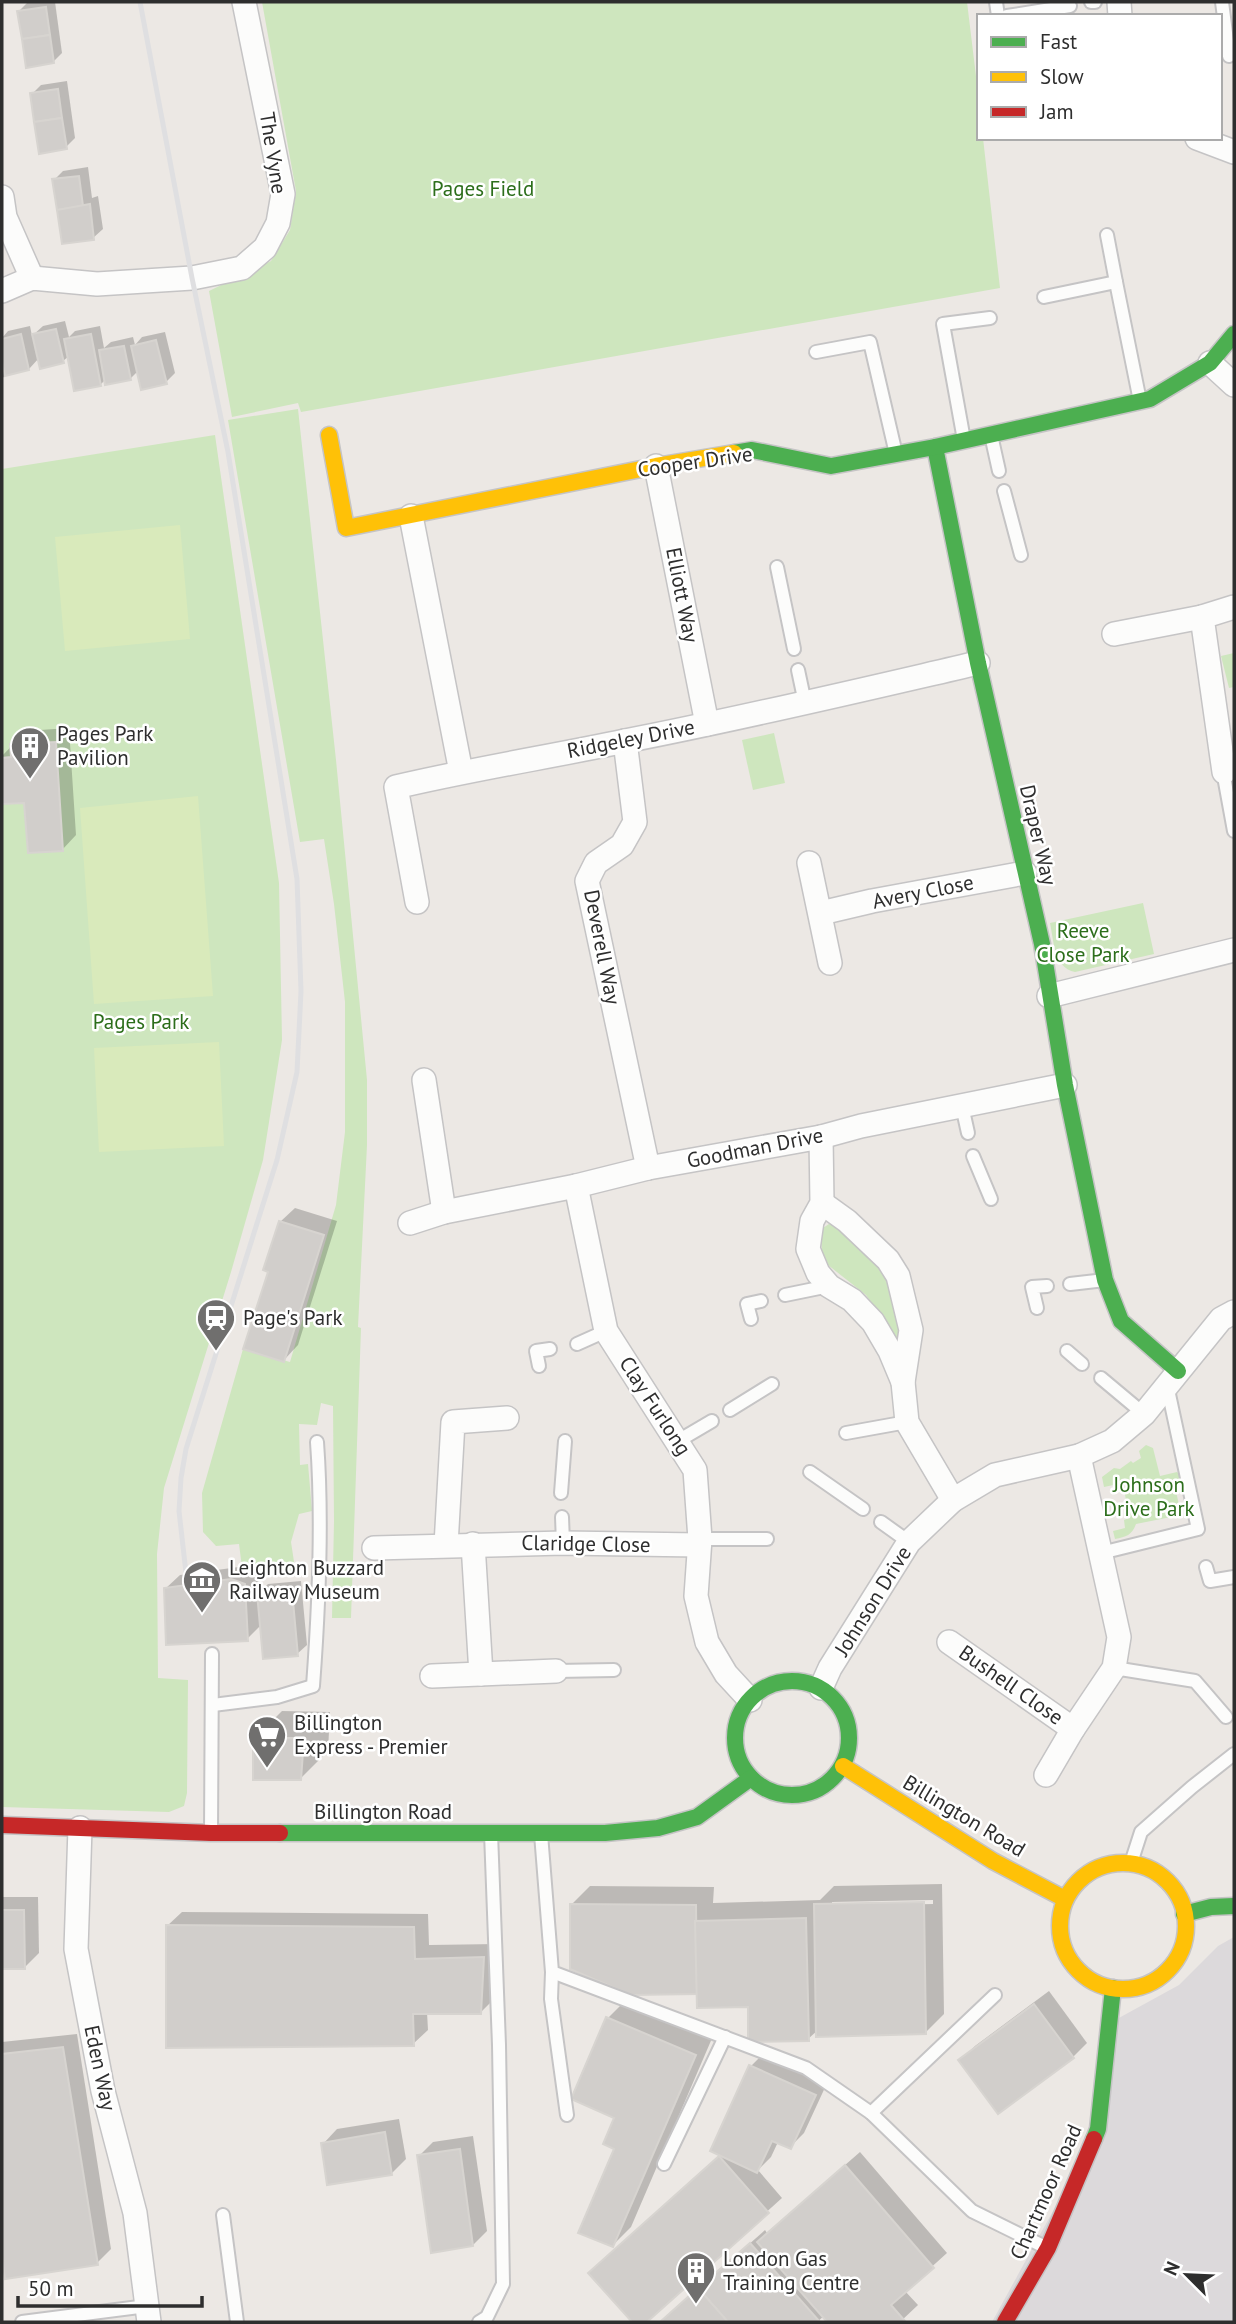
<svg xmlns="http://www.w3.org/2000/svg" width="1236" height="2324" viewBox="0 0 1236 2324" font-family="'PT Sans',sans-serif">
<style>
.industrial{fill:#dcd9db}
.green{fill:#cee6be}
.pitch{fill:#d9eabb}
.shadow{fill:#0003;fill-rule:evenodd}
.building{fill:#d1cecb;stroke:#d7d4d0;stroke-width:2}
.lines{fill:none;stroke-linecap:round;stroke-linejoin:round}
.lane-casing{stroke:#c5c4c5;stroke-width:16}
.street-casing{stroke:#c5c4c5;stroke-width:26}
.fast-casing{stroke:#c5c4c5;stroke-width:19}
.slow-casing{stroke:#c5c4c5;stroke-width:19}
.jam-casing{stroke:#c5c4c5;stroke-width:19}
.lane{stroke:#fcfcfb;stroke-width:12}
.street{stroke:#fcfcfb;stroke-width:23}
.fast{stroke:#4caf50;stroke-width:16}
.slow{stroke:#ffc107;stroke-width:16}
.jam{stroke:#c62828;stroke-width:16}
.rail{stroke:#dfdfe1;stroke-width:5}
.labels{text-anchor:middle;stroke-width:5;stroke-linejoin:round;paint-order:stroke}
.street-label{font-size:21px;fill:#2e2e2e;stroke:#fff}
.park-label{font-size:21px;fill:#2c6e1b;stroke:#fff}
.poi-label{font-size:21px;fill:#2e2e2e;stroke:#fff;text-anchor:start}
</style>
<rect width="100%" height="100%" fill="#ece8e4"/>
<path class="industrial" d="M1234 1937V2322H992L1098 2129 1117 2019 1179 1985 1218 1946Z"/>
<g class="green">
<path d="M262 2H967L979 101V138H983L1000 288 301 412 298 403 232 417 209 291 271 261 290 230 296 191Z"/>
<path d="M298 409 336 760 367 1080V1145L358 1327 361 1328 351 1618H332L334 1521 333 1406 321 1403 317 1425 299 1424 300 1465 308 1464 312 1511 299 1514 291 1542 296 1575H243L239 1544 216 1546 203 1532 202 1493 243 1349 290 1362 336 1205 345 1132V1002L334 904 324 839 300 842 228 420Z"/>
<path d="M215 435 279 883 282 1040 263 1160 231 1272 164 1488 157 1554 158 1678 188 1680 187 1793 184 1806 169 1812 2 1807V469Z"/>
<path d="M1234 653V687L1229 688 1221 656Z"/>
<path d="M774 733 785 783 753 790 742 740Z"/>
<path d="M1143 903 1154 954 1075 972C1054 968 1054 942 1050 923Z"/>
<path d="M832 1222 882 1271 896 1305 900 1343 866 1295 823 1261 820 1230Z"/>
<path d="M1146 1445 1153 1448 1160 1476 1177 1472 1182 1477 1184 1483 1176 1491 1181 1515 1136 1524C1132 1535 1126 1537 1115 1539L1113 1531 1125 1528 1124 1520 1129 1518 1123 1483 1104 1487 1102 1477 1114 1468 1120 1469 1131 1461 1133 1463 1141 1458 1139 1451Z"/>
</g>
<g class="pitch">
<path d="M180 525 190 639 65 651 55 537Z"/>
<path d="M198 796 213 996 94 1004 80 808Z"/>
<path d="M219 1042 224 1146 99 1152 94 1048Z"/>
</g>
<g class="shadow">
<path d="M28 2H55L62 53 53 62 19 11Z"/>
<path d="M67 81 75 138 66 147 32 94 41 85Z"/>
<path d="M88 167 92 198 98 196 103 229 93 238 54 180 63 171Z"/>
<path d="M65 321 69 337 75 331 100 326 104 348 111 342 133 337 135 345 142 337 165 332 175 373 166 382 138 371 130 379H106L101 384 69 356 63 361 39 358 29 369 7 373 2 379V338L8 331 30 326 32 336 43 326Z"/>
<path d="M69 728 76 835 62 850 26 801 2 802V756L26 731Z"/>
<path d="M295 1208 337 1221 298 1345 284 1360 270 1271 280 1222Z"/>
<path d="M246 1566 259 1570 260 1592 268 1584 301 1581 307 1645 297 1654 261 1625 247 1639 165 1589 180 1575Z"/>
<path d="M282 1711 330 1712 328 1751 301 1778 255 1738Z"/>
<path d="M942 1884 944 2014 925 2033 818 2030 808 2039 749 2005 699 1992 571 1905 590 1886 714 1887 713 1903 820 1900 834 1886ZM933 1900V1904L832 1906V1902Z"/>
<path d="M2 1897H38L39 1953 24 1968H2Z"/>
<path d="M182 1912 428 1914 429 1945 497 1944 495 1998 481 2012H427L428 2030 413 2044 167 1926Z"/>
<path d="M1049 1991 1087 2043 1073 2057 961 2060 975 2046Z"/>
<path d="M627 1999 713 2036 631 2227 613 2245 616 2117 573 2099 608 2018Z"/>
<path d="M77 2034 111 2249 97 2263 6 2277 2 2245V2042Z"/>
<path d="M765 2052 828 2081 804 2133 790 2147 778 2142 771 2157 758 2170 782 2198 645 2322H634L591 2273 722 2155 751 2066Z"/>
<path d="M399 2119 406 2159 392 2173 323 2144 337 2129Z"/>
<path d="M473 2136 487 2231 473 2245 419 2156 433 2142Z"/>
<path d="M860 2152 947 2253 905 2291 918 2305 900 2322H829L824 2316 817 2322H661L765 2230 767 2233Z"/>
</g>
<g class="building">
<path d="M46 7 50 35 22 39 17 11Z"/>
<path d="M50 35 54 63 26 68 22 39Z"/>
<path d="M58 89 62 118 34 122 30 93Z"/>
<path d="M62 118 67 149 39 154 34 122Z"/>
<path d="M79 176 83 206 57 210 52 179Z"/>
<path d="M90 204 94 240 62 244 57 210Z"/>
<path d="M56 329 64 363 40 369 32 334Z"/>
<path d="M21 334 29 370 5 376 2 362V339Z"/>
<path d="M91 334 101 386 74 391 64 339Z"/>
<path d="M156 340 167 384 141 390 131 346Z"/>
<path d="M124 346 131 380 105 385 99 350Z"/>
<path d="M56 742 63 851 28 853 24 803 2 804V758L11 757 10 744Z"/>
<path d="M279 1221 324 1235 284 1362 243 1349 268 1272 263 1270Z"/>
<path d="M231 1579 245 1584 248 1641 166 1645 164 1588Z"/>
<path d="M292 1590 298 1656 263 1659 257 1593Z"/>
<path d="M253 1738H304L301 1780H253Z"/>
<path d="M924 1902 926 2034 816 2037 814 1904Z"/>
<path d="M570 1904 696 1905 697 1994 631 1995 570 1969Z"/>
<path d="M2 1910H24L25 1969H2Z"/>
<path d="M806 1918 809 2041 748 2042V2007L697 2008 695 1921Z"/>
<path d="M166 1925 414 1927 415 1959 484 1957 481 2014H413L414 2046 166 2048Z"/>
<path d="M1034 2004 1074 2058 998 2114 958 2060Z"/>
<path d="M606 2017 696 2055 613 2247 578 2233 614 2149 603 2144 614 2118 571 2099Z"/>
<path d="M63 2047 98 2265 5 2279 2 2257V2054Z"/>
<path d="M749 2065 816 2095 791 2149 772 2141 757 2173 710 2151Z"/>
<path d="M385 2132 392 2175 327 2185 321 2143Z"/>
<path d="M460 2149 473 2246 431 2253 417 2155Z"/>
<path d="M719 2156 769 2213 647 2322H632L588 2273Z"/>
<path d="M845 2165 934 2268 891 2305 905 2321 903 2322H827L757 2242Z"/>
<path d="M750 2243 820 2322H728L698 2288Z"/>
<path d="M698 2288 728 2322H660Z"/>
</g>
<g class="lines">
<g class="lane-casing">
<g id="lane">
<path d="M996 2 998 16"/>
<path d="M1091 2H1095"/>
<path d="M1222 2 1229 56"/>
<path d="M1007 16 1070 6"/>
<path d="M1107 235 1116 282"/>
<path d="M1044 297 1116 282 1140 401"/>
<path d="M816 352 870 342 896 454"/>
<path d="M991 435 999 471"/>
<path d="M964 440 943 324 990 318"/>
<path d="M1004 491 1021 555"/>
<path d="M777 567 794 649"/>
<path d="M798 670 805 703"/>
<path d="M1225 782 1234 831"/>
<path d="M962 1106 968 1133"/>
<path d="M973 1156 991 1199"/>
<path d="M1070 1284 1105 1280"/>
<path d="M785 1295 829 1286"/>
<path d="M1037 1308 1032 1287 1047 1286"/>
<path d="M751 1319 747 1304 761 1301"/>
<path d="M577 1344 606 1331"/>
<path d="M1067 1351 1082 1364"/>
<path d="M539 1366 536 1351 550 1349"/>
<path d="M1101 1378 1144 1414"/>
<path d="M730 1410 772 1384"/>
<path d="M846 1433 907 1422"/>
<path d="M678 1441 712 1421"/>
<path d="M810 1472 863 1509"/>
<path d="M561 1493 565 1441"/>
<path d="M562 1517 563 1543"/>
<path d="M881 1522 909 1542"/>
<path d="M700 1539H767"/>
<path d="M1101 1553 1198 1529 1167 1385"/>
<path d="M1206 1567 1210 1581 1234 1577"/>
<path d="M1114 1668 1195 1681 1226 1717"/>
<path d="M556 1671 614 1670"/>
<path d="M213 1705 277 1697 313 1686C319 1606 323 1523 317 1442"/>
<path d="M211 1833 212 1654"/>
<path d="M541 1834 552 1972 806 2068 871 2113 972 2211 1047 2248"/>
<path d="M1131 1863 1141 1832 1192 1787 1234 1754"/>
<path d="M552 1972 551 1999 567 2115"/>
<path d="M871 2113 995 1995"/>
<path d="M664 2164 725 2037"/>
<path d="M223 2215 237 2322"/>
<path d="M22 2322 147 2306"/>
<path d="M479 2322 487 2317 503 2284 499 2045 491 1833"/>
</g>
</g>
<g class="street-casing">
<g id="street">
<path d="M1119 2 1120 16"/>
<path d="M1197 138 1234 152"/>
<path d="M2 197 5 217 32 278"/>
<path d="M2 291 32 278 97 284 192 278 242 268 265 248 278 223 283 194 244 2"/>
<path d="M1210 363 1234 385"/>
<path d="M656 466 707 724"/>
<path d="M411 516 461 772"/>
<path d="M1114 634 1202 617"/>
<path d="M625 741 635 822 622 845 596 863 587 881 648 1168"/>
<path d="M1224 772 1202 617 1234 607"/>
<path d="M809 863 830 963"/>
<path d="M417 902 396 787C472 769 549 757 625 741 744 718 861 690 978 663"/>
<path d="M821 913 872 901 1025 873"/>
<path d="M1049 996 1234 950"/>
<path d="M424 1080 444 1212"/>
<path d="M821 1137 822 1203 812 1221 808 1249 818 1273 829 1286 852 1300 873 1322 890 1351 903 1382"/>
<path d="M576 1186 606 1331 695 1470 700 1539 696 1596 707 1642 726 1674 750 1700"/>
<path d="M822 1203 847 1221 888 1260 898 1276 911 1330 903 1382 907 1422 953 1500"/>
<path d="M410 1223 444 1212 576 1186 648 1168 821 1137 861 1126 1065 1085"/>
<path d="M473 1544 481 1674"/>
<path d="M446 1545 453 1422 507 1418"/>
<path d="M374 1548 563 1543 699 1545"/>
<path d="M949 1642 1073 1729"/>
<path d="M432 1676 556 1671"/>
<path d="M821 1688 830 1668 909 1542 953 1500 995 1475 1079 1456 1112 1441 1144 1414 1221 1319 1234 1312"/>
<path d="M1046 1775 1073 1729 1114 1668 1119 1637 1079 1456"/>
<path d="M80 1828 76 1949 103 2091 135 2213 149 2322"/>
</g>
</g>
<g class="fast-casing">
<g id="fast">
<path d="M935 447 978 663 1042 944 1065 1085 1105 1280 1121 1321 1178 1371"/>
<path d="M734 453 752 450 831 466 935 447 1150 399 1210 363 1234 334"/>
<circle cx="792" cy="1738" r="57"/>
<path d="M280 1833H605L658 1828 697 1817 751 1778"/>
<path d="M1184 1914 1211 1907 1234 1906"/>
<path d="M1094 2139 1098 2129 1113 1988"/>
</g>
</g>
<g class="slow-casing">
<g id="slow">
<path d="M329 435 346 528 656 466 734 453"/>
<path d="M843 1766 993 1861 1065 1899"/>
<circle cx="1123" cy="1926" r="63"/>
</g>
</g>
<g class="jam-casing">
<g id="jam">
<path d="M2 1825 211 1833H280"/>
<path d="M1005 2322 1048 2248 1094 2139"/>
</g>
</g>
<use href="#lane" class="lane"/>
<use href="#street" class="street"/>
<use href="#fast" class="fast"/>
<use href="#slow" class="slow"/>
<use href="#jam" class="jam"/>
<path class="rail" d="M140 2 192 278 228 452 297 879 301 991 297 1072 277 1160 186 1449 181 1478 179 1511 186 1573"/>
</g>
<defs>
<g id="building-pin" transform="scale(2.0125)"><path d="M0 17L-7.5 6A9.5 9.5 0 1 1 7.5 6Z" fill="#706f6e" stroke="#fff"/><path d="M-4-6H4V6H1V3H-1V6H-4ZM-2.5-4.3h1.7v1.8h-1.7ZM.8-4.3h1.7v1.8H.8ZM-2.5-1h1.7V.8h-1.7ZM.8-1h1.7V.8H.8Z" fill="#fff"/></g>
<g id="station-pin" transform="scale(2.0125)"><path d="M0 17L-7.5 6A9.5 9.5 0 1 1 7.5 6Z" fill="#706f6e" stroke="#fff"/><path d="M-3-6H3Q5-6 5-4V2Q5 4 3 4L4.5 6H3L1.5 4h-3L-3 6H-4.5L-3 4Q-5 4-5 2V-4Q-5-6-3-6ZM-3.5-4v3h7v-3ZM-3.5 1v1.5H-2V1ZM2 1v1.5H3.5V1Z" fill="#fff"/></g>
<g id="museum-pin" transform="scale(2.0125)"><path d="M0 17L-7.5 6A9.5 9.5 0 1 1 7.5 6Z" fill="#706f6e" stroke="#fff"/><path d="M0-6L6-3V-2H-6V-3ZM-5-1h2V3h-2ZM-1-1h2V3h-2ZM3-1h2V3H3ZM-6 4H6V6H-6Z" fill="#fff"/></g>
<g id="supermarket-pin" transform="scale(2.0125)"><path d="M0 17L-7.5 6A9.5 9.5 0 1 1 7.5 6Z" fill="#706f6e" stroke="#fff"/><path d="M-6-5.5h2.5l.6 2H6L4.5 2H-2.5L-4.4-4H-6ZM-1.5 3.2a1.3 1.3 0 1 0 .1 0ZM3 3.2a1.3 1.3 0 1 0 .1 0Z" fill="#fff"/></g>
</defs>
<g fill-rule="evenodd">
<use href="#building-pin" x="30" y="746"/>
<use href="#station-pin" x="216" y="1318"/>
<use href="#museum-pin" x="202" y="1580"/>
<use href="#supermarket-pin" x="267" y="1735"/>
<use href="#building-pin" x="696" y="2271"/>
</g>
<g class="labels">
<g class="street-label">
<text transform="translate(273 153) rotate(81)" y="7">The Vyne</text>
<text transform="translate(695 462) rotate(-8)" y="7">Cooper Drive</text>
<text transform="translate(682 595) rotate(79)" y="7">Elliott Way</text>
<text transform="translate(631 739) rotate(-11)" y="7">Ridgeley Drive</text>
<text transform="translate(1038 835) rotate(77)" y="7">Draper Way</text>
<text transform="translate(923 892) rotate(-11)" y="7">Avery Close</text>
<text transform="translate(602 947) rotate(79)" y="7">Deverell Way</text>
<text transform="translate(755 1148) rotate(-11)" y="7">Goodman Drive</text>
<text transform="translate(655 1406) rotate(57)" y="7">Clay Furlong</text>
<text transform="translate(586 1544) rotate(1)" y="7">Claridge Close</text>
<text transform="translate(873 1601) rotate(-58)" y="7">Johnson Drive</text>
<text transform="translate(1011 1685) rotate(35)" y="7">Bushell Close</text>
<text x="383" y="1819">Billington Road</text>
<text transform="translate(964 1816) rotate(31)" y="7">Billington Road</text>
<text transform="translate(100 2068) rotate(78)" y="7">Eden Way</text>
<text transform="translate(1046 2192) rotate(-66)" y="7">Chartmoor Road</text>
</g>
<g class="park-label">
<text x="483" y="196">Pages Field</text>
<text x="1083" y="938">Reeve<tspan x="1083" dy="24">Close Park</tspan></text>
<text x="141" y="1029">Pages Park</text>
<text x="1149" y="1492">Johnson<tspan x="1149" dy="24">Drive Park</tspan></text>
</g>
<g class="poi-label">
<text x="57" y="741">Pages Park<tspan x="57" dy="24">Pavilion</tspan></text>
<text x="243" y="1325">Page's Park</text>
<text x="229" y="1575">Leighton Buzzard<tspan x="229" dy="24">Railway Museum</tspan></text>
<text x="294" y="1730">Billington<tspan x="294" dy="24">Express - Premier</tspan></text>
<text x="723" y="2266">London Gas<tspan x="723" dy="24">Training Centre</tspan></text>
</g>
</g>
<rect width="1236" height="2324" fill="none" stroke="#2e2e2e" stroke-width="7"/>
<rect x="977" y="14" width="245" height="126" fill="#ffffff" stroke="#ababab" stroke-width="2"/>
<rect x="991" y="37" width="35" height="10" fill="#4caf50" stroke="#ababab" stroke-width="2"/>
<text x="1040" y="49" font-size="21" fill="#2e2e2e">Fast</text>
<rect x="991" y="72" width="35" height="10" fill="#ffc107" stroke="#ababab" stroke-width="2"/>
<text x="1040" y="84" font-size="21" fill="#2e2e2e">Slow</text>
<rect x="991" y="107" width="35" height="10" fill="#c62828" stroke="#ababab" stroke-width="2"/>
<text x="1040" y="119" font-size="21" fill="#2e2e2e">Jam</text>
<g transform="translate(1187 2275) rotate(294)" stroke="#ffffff" stroke-width="5" paint-order="stroke">
<path d="M0-5L12 26L0 18L-12 26Z" fill="#2e2e2e"/>
<text y="-10" font-size="19" font-weight="bold" text-anchor="middle" fill="#2e2e2e">N</text>
</g>
<path d="M18 2296v10h184v-10" fill="none" stroke="#2e2e2e" stroke-width="3.5"/>
<text x="28" y="2296" font-size="21" fill="#2e2e2e" stroke="#ffffff" stroke-width="5" paint-order="stroke">50 m</text>
</svg>
